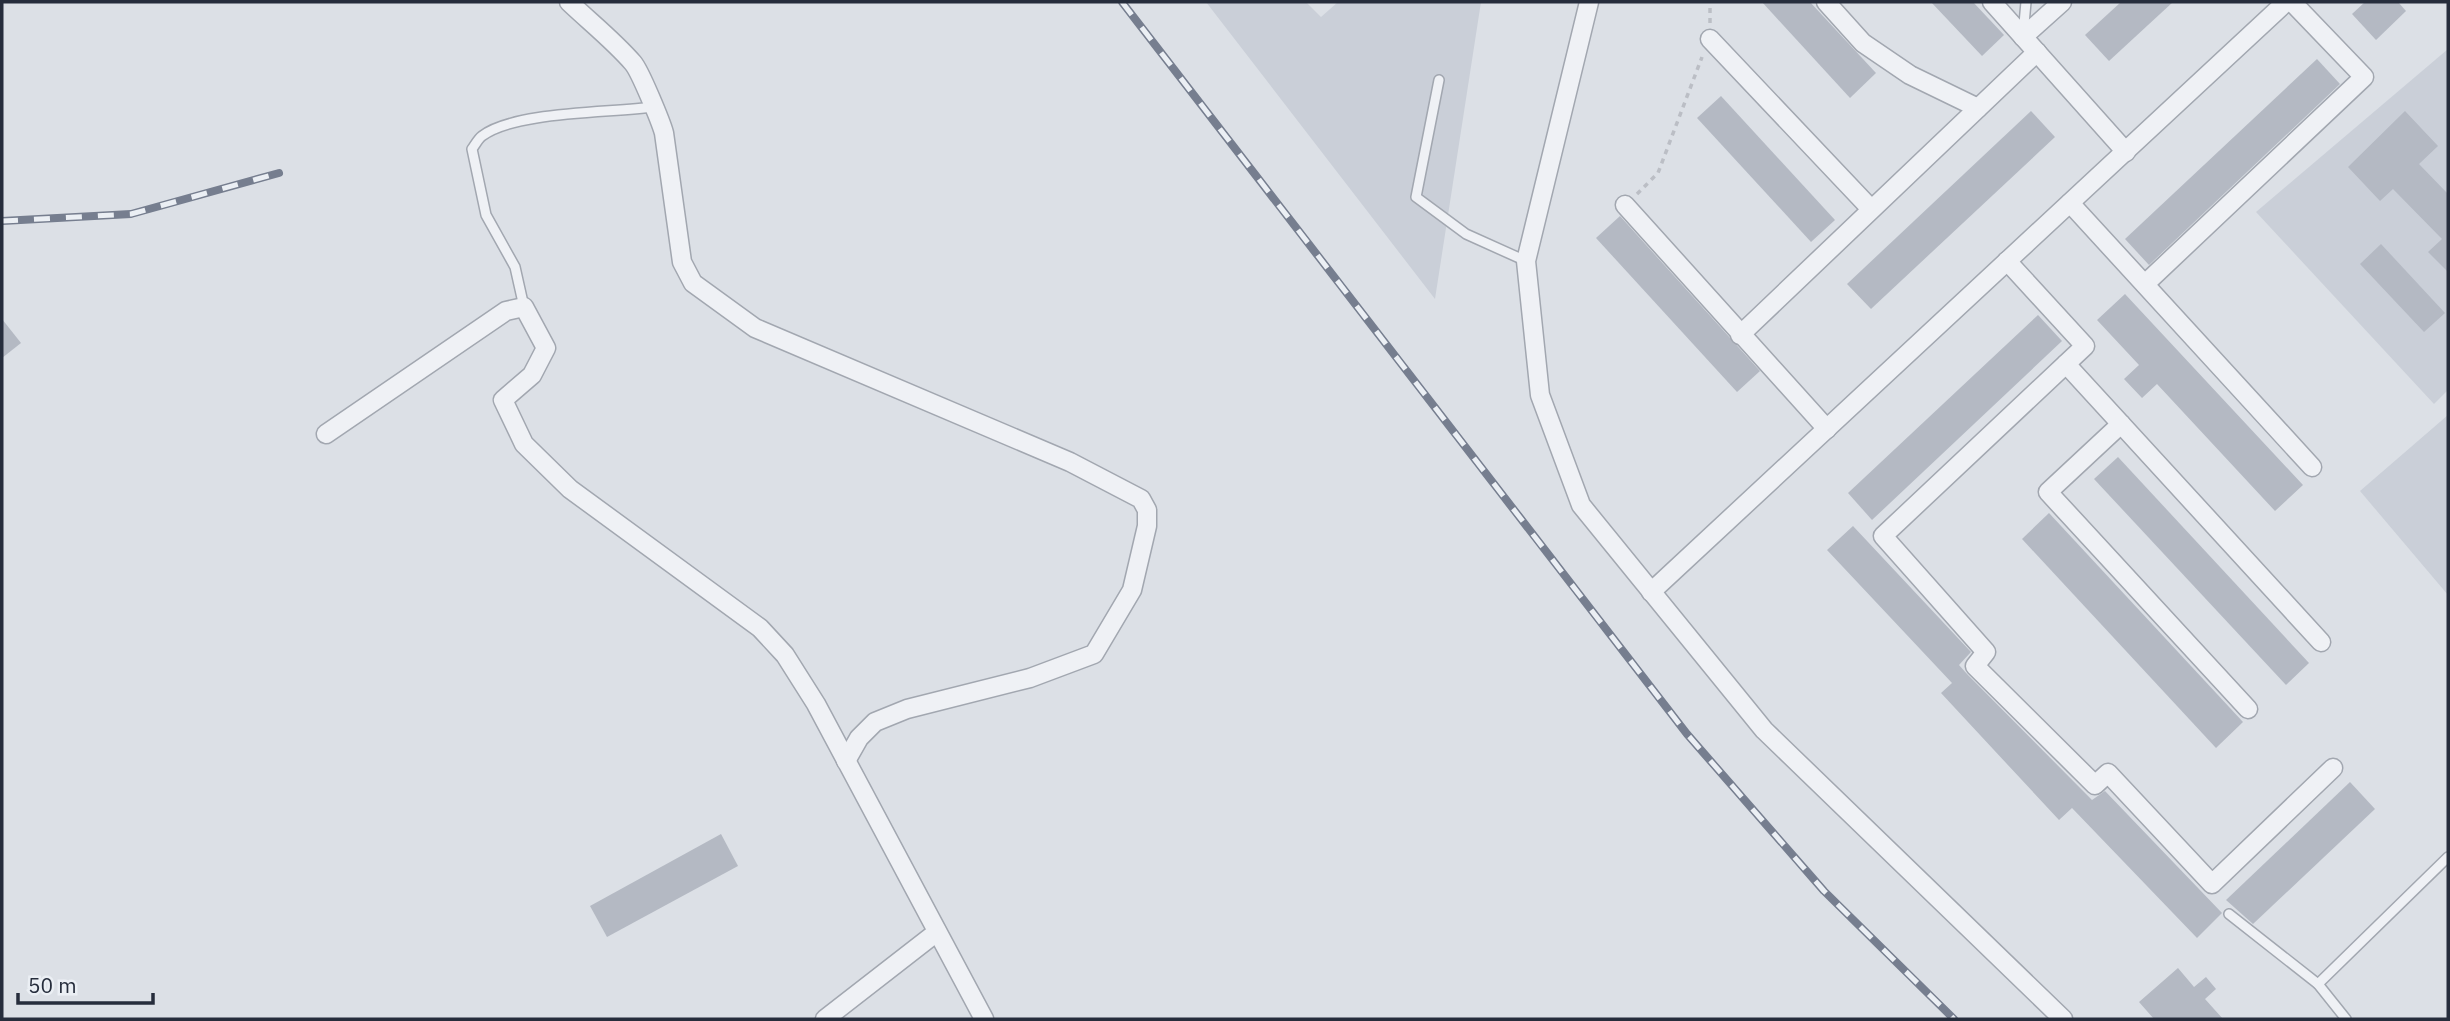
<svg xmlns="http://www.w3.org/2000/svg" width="2450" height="1021" viewBox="0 0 2450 1021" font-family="'IBM Plex Sans',sans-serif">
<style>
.built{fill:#cacfd8}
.building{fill:#b4b9c3}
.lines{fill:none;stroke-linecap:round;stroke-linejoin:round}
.service-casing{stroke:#a2a7b0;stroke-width:12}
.minor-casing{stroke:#a2a7b0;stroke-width:21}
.path{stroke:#bbbec5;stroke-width:3.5;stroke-dasharray:5 5;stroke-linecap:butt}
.service{stroke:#eff1f5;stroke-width:9}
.minor{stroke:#eff1f5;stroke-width:18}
.rail-casing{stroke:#767e8f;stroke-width:8}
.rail{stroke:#ebeff4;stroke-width:5;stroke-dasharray:16;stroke-linecap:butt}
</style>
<rect width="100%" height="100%" fill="#dce0e6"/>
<g class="built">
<path d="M1206 2H1306L1321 17 1338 2H1481L1435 299Z"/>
<path d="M2448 49V390L2434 404 2256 212Z"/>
<path d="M2448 415V595L2360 491Z"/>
</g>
<g class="building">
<path d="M1762 2H1810L1876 73 1850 98Z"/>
<path d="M1931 2H1973L2004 35 1982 56Z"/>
<path d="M2121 2H2173L2109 61 2085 35Z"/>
<path d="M2365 2H2398L2406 11 2376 40 2352 14Z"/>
<path d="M2317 59 2340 84 2149 265 2125 239Z"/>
<path d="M1721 96 1835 220 1811 242 1697 118Z"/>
<path d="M2031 111 2055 137 1871 309 1847 284Z"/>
<path d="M2405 111 2438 146 2419 164 2448 194V272L2428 252 2442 239 2393 189 2380 201 2348 167Z"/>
<path d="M1620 216 1760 371 1737 392 1596 238Z"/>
<path d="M2381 244 2445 313 2424 332 2360 264Z"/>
<path d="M2125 294 2303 485 2275 511 2157 384 2142 398 2124 379 2139 365 2097 320Z"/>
<path d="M2038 315 2062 341 1872 520 1848 493Z"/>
<path d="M2 319 21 343 2 358Z"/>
<path d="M2118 457 2309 663 2286 685 2094 479Z"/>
<path d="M2049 513 2243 722 2216 748 2022 539Z"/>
<path d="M1853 526 1971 652 1959 665 1967 674 2092 800 2105 791 2222 913 2197 938 2072 808 2059 820 1941 693 1952 683 1827 550Z"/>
<path d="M2350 782 2375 809 2253 924 2226 900Z"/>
<path d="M721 834 738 866 607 937 590 906Z"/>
<path d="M2178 968 2194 987 2206 977 2216 989 2205 999 2223 1019H2154L2139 1002Z"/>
</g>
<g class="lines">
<g class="service-casing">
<g id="service">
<path d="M2023 35 2026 2"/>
<path d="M1439 80 1416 197 1466 234 1526 261"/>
<path d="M524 307 515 267 486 215 472 149C475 145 478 139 482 136 515 111 611 113 653 107"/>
<path d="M2229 914 2318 984"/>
<path d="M2346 1019 2318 984 2448 857"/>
</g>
</g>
<g class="minor-casing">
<g id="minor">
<path d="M569 2C590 22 614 41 633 63 640 71 661 122 664 133L682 262 693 283 755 328 1070 462 1141 499 1147 510V526L1132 590 1094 654 1030 678 907 709 875 722 859 738 846 761"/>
<path d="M1589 2 1526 261 1540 395 1581 505 1764 730 2063 1019"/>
<path d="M1826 2 1863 43 1910 75 1978 108"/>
<path d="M1992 2 2126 152"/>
<path d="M2023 37 2062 2"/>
<path d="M1710 39 1871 209"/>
<path d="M2070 203 2312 467"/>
<path d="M1625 205 1827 429"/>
<path d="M2007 261 2085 346 1883 536 1986 652 1975 666 2095 785 2108 773 2212 884 2333 768"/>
<path d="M2145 284 2364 77 2292 2"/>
<path d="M1740 335 2037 52"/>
<path d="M2066 364 2321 642"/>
<path d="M2121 424 2048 492 2248 709"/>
<path d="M326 434 506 311 524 307 546 348 532 375 503 400 524 444 570 489 760 628 785 655 816 704 984 1019"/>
<path d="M1651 592 2286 2"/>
<path d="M825 1019 937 932"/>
</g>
</g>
<g class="path">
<path d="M1710 23V2"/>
<path d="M1637 194 1658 173 1702 57"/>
</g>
<use href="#service" class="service"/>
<use href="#minor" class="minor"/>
<g class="rail-casing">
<g id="rail">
<path d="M1122 2 1687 734 1824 891 1954 1019"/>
<path d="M2 221 131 214 279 173"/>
</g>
</g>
<use href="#rail" class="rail"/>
</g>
<rect width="2450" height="1021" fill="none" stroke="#262d3c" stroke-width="7"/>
<path d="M18 993v10h135v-10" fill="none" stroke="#262d3c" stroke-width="3.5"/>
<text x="28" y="993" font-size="21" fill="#262d3c" stroke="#ebeff4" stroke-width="5" paint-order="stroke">50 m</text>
</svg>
